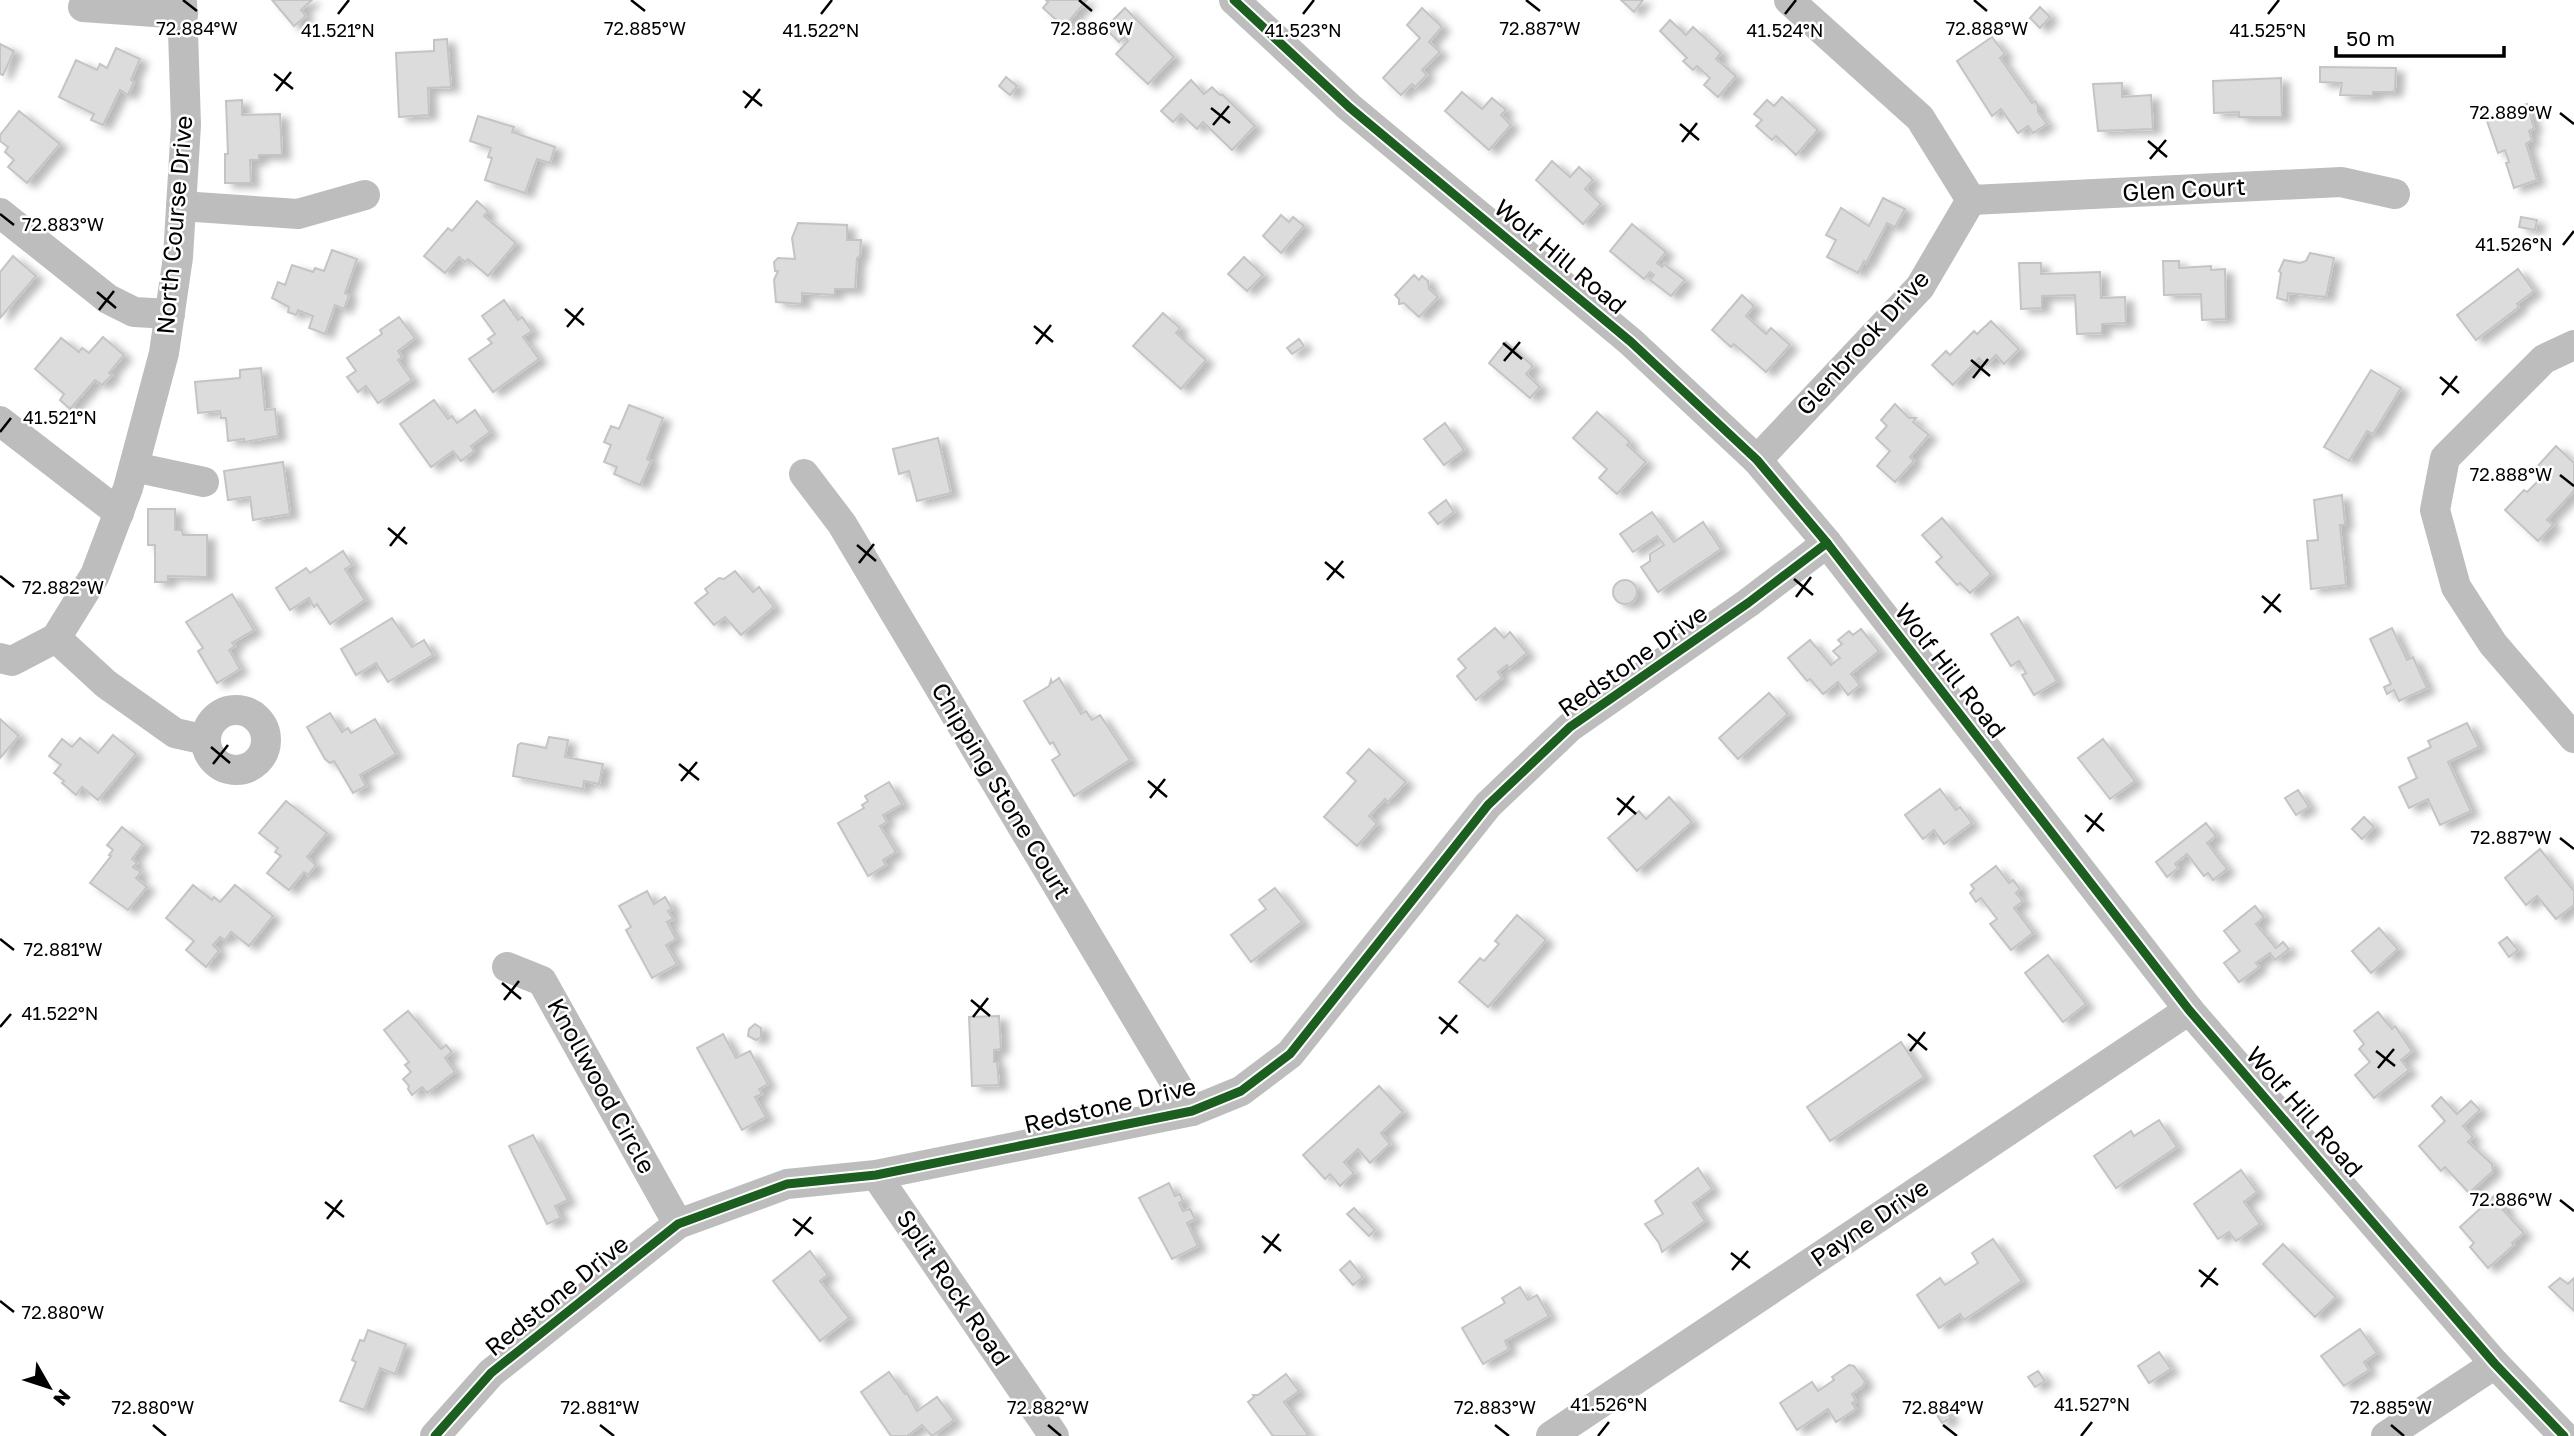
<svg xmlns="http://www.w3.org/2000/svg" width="2574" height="1436" viewBox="0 0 2574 1436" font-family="'Golos Text',sans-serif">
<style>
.building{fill:#dcdcdc;stroke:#c4c4c4;stroke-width:2;filter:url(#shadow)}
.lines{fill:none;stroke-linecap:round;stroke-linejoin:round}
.minor{stroke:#bdbdbd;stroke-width:30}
.cycleway-casing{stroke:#fff;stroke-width:13}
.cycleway{stroke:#1b5e20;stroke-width:9}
.ticks{fill:none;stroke:#000;stroke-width:2.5}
.labels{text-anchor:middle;stroke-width:5;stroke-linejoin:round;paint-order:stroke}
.street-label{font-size:24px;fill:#000;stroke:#fff}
.ticks-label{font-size:18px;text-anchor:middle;fill:#000;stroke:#fff;stroke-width:5;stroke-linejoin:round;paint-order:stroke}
</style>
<defs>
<filter id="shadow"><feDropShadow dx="8" dy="4.5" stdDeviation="3.5" flood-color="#0004"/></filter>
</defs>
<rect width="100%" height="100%" fill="#fff"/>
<g class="building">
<path d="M272 0H312L301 10 306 16 294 26Z"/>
<path d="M1046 0H1087L1064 27 1043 8 1048 2Z"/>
<path d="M1621 0H1643L1634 12Z"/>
<path d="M2040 7 2050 17 2040 28 2030 18Z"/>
<path d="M1125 8 1174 57 1148 84 1116 54 1128 41 1124 37 1119 42 1105 28Z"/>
<path d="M1422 8 1442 27 1429 42 1440 52 1422 70 1427 75 1415 87 1412 84 1401 95 1383 78 1420 38 1407 25Z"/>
<path d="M1670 20 1686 35 1693 27 1721 53 1716 59 1736 76 1718 97 1704 85 1710 78 1697 66 1693 70 1683 61 1687 58 1660 31Z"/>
<path d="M1992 37 2005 54 2000 58 2032 103 2035 101 2038 106V112L2047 124 2033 133 2028 126 2018 133 2001 109 1992 116 1957 61Z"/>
<path d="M447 39 451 87 428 88 429 115 399 117 396 53 434 51V40Z"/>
<path d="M0 44 14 51 3 75 0 74Z"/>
<path d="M116 48 140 59 131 80 134 82 128 95 120 90 103 125 91 120 94 114 59 97 76 60 97 70 100 64 107 68Z"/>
<path d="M2320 67 2396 68 2395 89 2393 92H2373V96L2340 95 2342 83 2320 82Z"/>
<path d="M1006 77 1017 86 1010 95 999 86Z"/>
<path d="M2281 78 2282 117H2239V112L2214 113 2213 81Z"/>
<path d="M1191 80 1204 94 1212 87 1220 95H1223L1255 126 1232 150 1203 122 1197 129 1181 114 1173 122 1161 111Z"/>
<path d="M2122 83V97L2151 95 2153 129 2098 131 2093 84Z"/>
<path d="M1462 92 1482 109 1492 98 1506 110 1501 115 1511 125 1489 150 1445 111Z"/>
<path d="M1782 97 1818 130 1796 155 1776 136 1772 140 1756 126 1762 120 1754 114 1767 100 1774 106Z"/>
<path d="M242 100V115L280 114 282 155H259V160H250L251 183H225V154H228L226 101Z"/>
<path d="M2527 104 2534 128 2529 131 2532 140 2526 144 2537 180 2514 188 2506 163 2509 162 2505 150 2498 153 2486 118Z"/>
<path d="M19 111 60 144 27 183 8 167 14 160 5 152 8 147 0 141V135Z"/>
<path d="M478 116 514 127 512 132 555 147 550 163 537 159 525 193 485 180 492 158 488 157 491 148 470 141Z"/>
<path d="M1552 161 1570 177 1579 167 1593 180 1585 189 1601 204 1583 224 1536 180Z"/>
<path d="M1883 198 1905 209 1895 227 1887 223 1866 263 1864 261 1858 273 1827 257 1836 240 1826 235 1841 208 1869 226Z"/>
<path d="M477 201 488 211 484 216 516 243 488 276 468 259 465 262 459 257 445 273 424 256 448 228 452 231Z"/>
<path d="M1281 215 1289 222 1293 217 1304 226 1281 253 1263 236Z"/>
<path d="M2521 217 2537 220 2535 230 2519 227Z"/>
<path d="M798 223 847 225V240H861L860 256 857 258 855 289H835V295L802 293V304L776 302 774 280 778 271H775L774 262 778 258 795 259 792 238Z"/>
<path d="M1632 224 1666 252 1657 263 1662 267 1664 264 1685 280 1671 296 1650 280 1654 275 1650 272 1644 279 1610 251Z"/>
<path d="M332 250 357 259 345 293 349 295 344 309 335 305 325 334 309 328 313 316 298 310 296 315 288 312 289 307 272 298 278 282 285 285 292 265 313 272 315 268 324 271Z"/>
<path d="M2310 253 2334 258 2326 297 2288 293 2287 301 2277 298 2281 273 2279 271 2284 260 2300 263 2306 261Z"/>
<path d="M13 256 36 276 0 318V272Z"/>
<path d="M1244 257 1263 275 1247 291 1228 274Z"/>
<path d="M2163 261H2179V268L2211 266V270L2225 269 2226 319 2202 320 2201 294 2164 295Z"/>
<path d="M2019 263H2041V274L2100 272 2101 298 2125 297 2126 323 2102 324V333L2077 334 2075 295 2042 296V308L2021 309Z"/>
<path d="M2518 269 2534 291 2517 304 2519 307 2476 340 2457 315Z"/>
<path d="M1414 275 1419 280 1422 276 1428 281 1429 289 1438 297 1419 317 1404 303 1399 304V299L1395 295Z"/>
<path d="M1742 295 1754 306 1746 316 1766 334 1771 328 1790 345 1766 372 1734 344 1731 347 1712 330Z"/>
<path d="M504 300 518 320 522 317 532 331 523 337 539 359 493 392 469 359 492 343 488 339 495 334 482 316Z"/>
<path d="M1163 313 1180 328 1176 333 1206 360 1181 389 1133 346Z"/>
<path d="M399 317 415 338 398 351 402 357 398 360 412 380 378 403 366 386 358 392 347 377 356 371 347 358 382 334 380 330Z"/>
<path d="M1991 321 2019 349 2004 364 1996 355 1986 365 1979 358 1953 385 1932 365 1946 351 1950 355 1974 331 1977 334Z"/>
<path d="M103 337 124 355 109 373 112 375 102 385 95 380 70 409 60 400 64 394 35 369 61 338 79 352 82 348 89 353Z"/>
<path d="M1299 339 1304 346 1292 354 1287 348Z"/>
<path d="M1506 342 1533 366 1526 374 1540 387 1530 398 1489 363Z"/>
<path d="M261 368 265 410 275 409 278 436 244 442V439L228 441 226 418H221L220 411 198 413 195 382 240 378V370Z"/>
<path d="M2371 370 2401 388 2373 434 2367 431 2349 461 2324 447Z"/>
<path d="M434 400 448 419 452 416 457 423 475 410 490 432 471 446 474 451 461 461 453 451 431 467 400 424Z"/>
<path d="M1895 404 1909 418H1916L1913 422 1929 435 1910 457 1914 461 1895 482 1877 466 1890 451 1876 438 1887 426 1881 420Z"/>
<path d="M629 405 663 418 647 459 651 461 640 485 614 474 617 467 604 462 611 445 604 442 611 426 619 429Z"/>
<path d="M1597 412 1630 442 1627 445 1646 462 1617 494 1599 478 1607 469 1573 438Z"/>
<path d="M1445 423 1464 450 1444 465 1424 439Z"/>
<path d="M938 438 951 493 917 501 909 471 899 474 893 449Z"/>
<path d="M2556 446 2574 463V491L2547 520 2553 525 2538 541 2505 510 2524 490 2527 492 2543 476 2535 469Z"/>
<path d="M283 462 290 514 253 520 250 497 228 500 224 471Z"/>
<path d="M2342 495 2345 525H2340L2346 585 2311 589 2307 541 2318 540 2314 500Z"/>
<path d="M1446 500 1454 512 1438 524 1429 513Z"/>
<path d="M148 509H175V530H182L183 535H207V577L168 576V582H155V545H148Z"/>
<path d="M1652 512 1674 542 1703 522 1721 549 1658 592 1641 567 1650 561V554L1664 545 1657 536 1633 552 1620 534Z"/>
<path d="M1942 518 1991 574 1970 593 1960 583 1957 585 1936 562 1942 557 1922 535Z"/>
<path d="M343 551 352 565 345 569 365 600 330 624 317 604 314 607 309 598 290 610 276 588 306 568 310 573Z"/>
<path d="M735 571 753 592 759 587 774 607 741 635 725 617 714 625 695 603 708 593 705 589 719 578 724 579Z"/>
<circle cx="1625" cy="592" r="12"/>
<path d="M232 594 254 630 232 643 235 646 229 650 240 669 217 683 198 651 203 648 186 622Z"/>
<path d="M2018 617 2057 681 2034 695 2022 675 2026 673 2019 661 2011 666 1991 634Z"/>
<path d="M392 618 412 647 424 640 433 655 388 682 376 663 356 675 341 649Z"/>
<path d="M1495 628 1504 638 1510 632 1527 653 1509 668 1507 665 1498 672 1502 678 1476 700 1457 676 1466 668 1458 659Z"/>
<path d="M2392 628 2407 660 2413 657 2427 688 2399 701 2394 690 2387 694 2384 687 2391 684 2370 639Z"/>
<path d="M1861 629 1879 651 1851 674 1860 685 1848 695 1838 682 1823 694 1810 679 1807 681 1788 658 1810 640 1831 665 1840 658 1833 651 1842 644 1838 640 1849 631 1853 635Z"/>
<path d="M1059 678 1081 714 1086 711 1092 720 1100 715 1130 760 1074 796 1052 760 1060 755 1053 742 1050 744 1024 701 1049 686 1051 680 1052 683Z"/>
<path d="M1769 693 1788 714 1738 759 1719 738Z"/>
<path d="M330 713 342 732 348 728 351 733 375 719 396 754 360 775 366 786 353 793 334 761 330 763 325 759 307 727Z"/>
<path d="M0 719 19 736 0 758Z"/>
<path d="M2467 723 2479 747 2448 762 2471 811 2440 825 2428 799 2409 808 2399 787 2417 778 2408 758 2431 747 2428 741Z"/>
<path d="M113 735 136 754 98 800 82 787 76 795 62 783 64 781 54 773 61 765 49 756 62 739 72 747 80 738 98 753Z"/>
<path d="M549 737 568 740 565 757 603 764 599 784 584 781 583 789 513 776 518 745 521 743 546 748Z"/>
<path d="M2103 739 2135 781 2110 799 2078 758Z"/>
<path d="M1369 749 1406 782 1388 802 1385 799 1369 816 1377 824 1357 846 1324 817 1356 781 1347 773Z"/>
<path d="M889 782 902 804 883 815 887 822 880 826 896 852 883 860 886 865 868 876 838 823 864 808 862 805 868 801 865 796Z"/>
<path d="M1940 789 1956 810 1960 807 1972 823 1944 844 1934 830 1923 839 1905 815Z"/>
<path d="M2298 790 2309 807 2296 815 2285 798Z"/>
<path d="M1669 797 1692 822 1637 871 1608 838 1639 811 1646 819Z"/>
<path d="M286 801 327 833 307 857 316 865 308 875 304 872 289 890 267 873 281 856 275 852 278 848 259 833Z"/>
<path d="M2364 817 2374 827 2362 839 2352 829Z"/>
<path d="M2206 823 2216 836 2207 843 2227 869 2213 880 2208 873 2204 876 2187 854 2175 864 2178 868 2167 877 2156 862Z"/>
<path d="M122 827 143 844 132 859 137 863 133 867 141 872 136 878 147 887 128 910 90 883 111 856 109 855 113 850 107 845Z"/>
<path d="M2540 849 2574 891V905L2556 919 2537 896 2526 905 2505 878Z"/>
<path d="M1996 866 2009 883 2013 880 2020 889 2016 893 2023 901 2014 908 2033 933 2011 950 1990 924 1997 919 1981 898 1976 902 1970 893 1974 889 1971 885Z"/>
<path d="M193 885 212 900 214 897 220 902 235 885 273 916 249 946 231 932 225 940 220 937 213 945 219 951 206 967 186 950 194 941 166 918Z"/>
<path d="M1275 888 1302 922 1251 962 1231 935 1266 909 1259 900Z"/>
<path d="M647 891 654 904 665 897 672 909 668 911 673 919 667 922 676 939 666 945 677 964 652 978 626 930 631 927 619 906Z"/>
<path d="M2255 906 2264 917 2256 924 2276 948 2283 942 2289 949 2275 960 2270 953 2256 963 2259 967 2239 982 2224 963 2240 951 2224 931Z"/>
<path d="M1517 915 1546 940 1488 1007 1459 982 1480 958 1484 961 1499 944 1495 941Z"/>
<path d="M2379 928 2398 949 2371 973 2352 951Z"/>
<path d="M2507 937 2518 950 2509 957 2499 943Z"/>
<path d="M2048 955 2086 1004 2063 1022 2025 973Z"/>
<path d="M408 1011 441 1049 446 1045 452 1052 445 1058 455 1072 427 1093 422 1087 412 1095 408 1089 409 1086 403 1079 411 1072 405 1065 409 1062 384 1030Z"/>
<path d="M2378 1012 2392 1029 2395 1026 2412 1051 2401 1060 2409 1070 2374 1098 2355 1075 2370 1062 2359 1049 2364 1044 2354 1031Z"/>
<path d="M999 1016 1001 1049 994 1050V1062H997L999 1085 972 1086 969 1017Z"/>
<path d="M755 1024 761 1028V1037L756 1040 748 1036 749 1029Z"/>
<path d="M723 1034 736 1058 750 1051 768 1084 759 1089 762 1094 755 1097 766 1117 742 1130 697 1048Z"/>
<path d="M1901 1042 1924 1077 1830 1141 1807 1107Z"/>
<path d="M1379 1086 1403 1112 1381 1133 1390 1144 1370 1163 1358 1149 1344 1162 1354 1173 1340 1186 1330 1174 1325 1179 1303 1155Z"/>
<path d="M2441 1097 2457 1114 2471 1101 2480 1110 2463 1126 2473 1137 2468 1142 2492 1164 2493 1171 2469 1193 2445 1167 2441 1171 2419 1146 2445 1121 2432 1106Z"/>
<path d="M2159 1120 2177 1147 2116 1188 2094 1156 2131 1131 2134 1136Z"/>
<path d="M533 1135 568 1200 555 1206 561 1218 547 1224 509 1146Z"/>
<path d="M1698 1168 1712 1189 1693 1203 1705 1221 1662 1252 1659 1243 1645 1224 1663 1214 1655 1201Z"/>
<path d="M2241 1170 2257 1192 2244 1202 2260 1224 2236 1241 2229 1232 2218 1239 2194 1204Z"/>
<path d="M1169 1183 1175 1196 1180 1194 1183 1201 1179 1203 1183 1211 1190 1209 1195 1219 1187 1223 1198 1246 1172 1259 1139 1198Z"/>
<path d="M2495 1195 2506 1208 2503 1210 2524 1233 2512 1243 2514 1245 2488 1268 2470 1247 2474 1243 2460 1227Z"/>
<path d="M1354 1208 1375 1230 1369 1236 1347 1214Z"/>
<path d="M1993 1239 2022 1281 1964 1320 1960 1314 1939 1328 1917 1295 1940 1278 1945 1285 1978 1263 1972 1253Z"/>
<path d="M2283 1244 2336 1297 2315 1317 2263 1264Z"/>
<path d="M810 1251 828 1275 820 1281 849 1318 820 1341 773 1281Z"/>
<path d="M1350 1261 1363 1277 1353 1285 1340 1270Z"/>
<path d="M2560 1278 2568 1284 2574 1278V1311L2549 1287Z"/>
<path d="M1520 1287 1528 1300 1537 1295 1549 1316 1505 1341 1509 1349 1483 1364 1462 1328 1505 1303 1502 1298Z"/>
<path d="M2360 1329 2377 1353 2364 1362 2369 1370 2344 1386 2321 1356Z"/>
<path d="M368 1330 406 1344 395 1374 380 1368 364 1410 340 1401 356 1362 352 1360 360 1340 364 1341Z"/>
<path d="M2159 1352 2171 1369 2149 1383 2138 1366Z"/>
<path d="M1849 1365 1854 1366 1865 1381 1863 1386 1852 1394 1856 1401 1852 1403 1856 1409 1836 1422 1828 1409 1797 1430 1780 1403 1812 1382 1818 1391 1834 1380 1832 1377Z"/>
<path d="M2038 1371 2045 1381 2035 1387 2028 1377Z"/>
<path d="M889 1372 905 1394 907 1393 917 1411 937 1397 954 1420 932 1436 922 1425 907 1436H891L861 1392Z"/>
<path d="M1286 1374 1299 1391 1284 1402 1309 1436H1273L1248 1402 1254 1397 1253 1395H1258Z"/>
<path d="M1943 1405 1951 1418 1942 1423 1934 1410Z"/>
</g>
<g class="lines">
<g class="minor">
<path d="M1234 0 1349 107 1631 342 1757 460 1827 543 2189 1010 2495 1364 2564 1436"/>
<path d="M1789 0 1920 118 1971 200"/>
<path d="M83 7 183 14"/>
<path d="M1971 200 2341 182 2395 194"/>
<path d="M181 206 298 214 365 195"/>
<path d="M0 213 108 299 134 312 170 314"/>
<path d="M2574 345 2544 359 2445 458 2435 510 2456 587 2493 644 2574 738"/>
<path d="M0 421 119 513"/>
<path d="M1757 460 1920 287 1971 200"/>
<path d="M134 467 204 482"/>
<path d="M804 474 842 524 1192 1111"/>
<path d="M56 638 106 684 175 733 206 740"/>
<path d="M0 658 12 661 56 638 95 575 128 488 164 353 178 257 186 125 182 0"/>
<circle cx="236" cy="740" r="30"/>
<path d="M507 967 542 981 678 1224"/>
<path d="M876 1175 1054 1436"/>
<path d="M435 1436 491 1373 678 1224 787 1184 876 1175 1192 1111 1241 1091 1290 1054 1488 805 1570 727 1748 603 1827 543"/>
<path d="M1551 1436 2189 1010"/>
<path d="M2386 1436 2495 1364"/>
</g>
<g class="cycleway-casing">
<g id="cycleway">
<path d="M1234 0 1349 107 1631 342 1757 460 1827 543 2189 1010 2495 1364 2564 1436"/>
<path d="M435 1436 491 1373 678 1224 787 1184 876 1175 1192 1111 1241 1091 1290 1054 1488 805 1570 727 1748 603 1827 543"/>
</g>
</g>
<use href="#cycleway" class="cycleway"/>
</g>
<path class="ticks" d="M183 0 197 11M631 0 645 11M1079 0 1092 11M1526 0 1540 11M1974 0 1987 11M338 14 349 0M821 14 832 0M1303 14 1314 0M1785 14 1796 0M2268 14 2279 0M274 74 293 89M276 91 291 72M743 91 762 106M745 108 760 89M1211 108 1230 123M2560 113 2574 124M1680 124 1699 140M1213 125 1229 106M2148 141 2167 157M1682 142 1697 123M2150 159 2166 140M0 214 14 225M2563 245 2574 231M97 292 116 308M565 309 584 325M99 310 114 291M1034 326 1053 342M567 327 583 308M1503 343 1522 359M1036 344 1051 325M1971 360 1990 376M1504 361 1520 342M2440 377 2459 393M1973 378 1988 359M2442 395 2457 376M0 432 11 418M2560 475 2574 486M388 528 407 544M857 545 876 561M390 546 405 527M1325 562 1344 578M859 563 874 544M0 576 14 587M1794 579 1813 595M1327 580 1343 561M2262 596 2281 612M1796 597 1811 577M2264 613 2280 594M211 747 230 763M213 764 228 745M679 764 699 780M681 781 697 762M1148 781 1167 797M1150 798 1165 779M1617 798 1636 814M1618 815 1634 796M2085 815 2104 831M2087 832 2102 813M2560 838 2574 849M0 939 14 950M502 983 521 999M504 1000 519 981M971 1000 990 1016M973 1017 988 998M1439 1017 1458 1033M0 1027 11 1014M1441 1034 1457 1015M1908 1034 1927 1050M1910 1051 1925 1032M2376 1051 2395 1066M2378 1068 2394 1049M2560 1200 2574 1211M325 1202 344 1217M327 1219 342 1200M793 1219 813 1234M795 1236 811 1217M1262 1236 1281 1251M1264 1253 1279 1234M1731 1253 1750 1268M1732 1270 1748 1251M2199 1270 2218 1285M2201 1287 2216 1268M0 1301 14 1312M153 1425 166 1436M600 1425 614 1436M1048 1425 1061 1436M1495 1425 1509 1436M1943 1425 1957 1436M2391 1425 2404 1436M1598 1436 1609 1422M2081 1436 2092 1422"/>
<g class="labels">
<g class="street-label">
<text transform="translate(2184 190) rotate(-3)" y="8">Glen Court</text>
<text transform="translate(175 225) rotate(-85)" y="8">North Course Drive</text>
<text transform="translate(1560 257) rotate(40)" y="8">Wolf Hill Road</text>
<text transform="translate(1863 343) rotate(-48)" y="8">Glenbrook Drive</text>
<text transform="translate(1633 661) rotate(-35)" y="8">Redstone Drive</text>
<text transform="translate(1950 671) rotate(52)" y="8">Wolf Hill Road</text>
<text transform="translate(1001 791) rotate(59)" y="8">Chipping Stone Court</text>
<text transform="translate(601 1086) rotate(61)" y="8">Knollwood Circle</text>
<text transform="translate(1110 1106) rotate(-13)" y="8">Redstone Drive</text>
<text transform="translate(2304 1112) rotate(49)" y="8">Wolf Hill Road</text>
<text transform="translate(1870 1223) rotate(-34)" y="8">Payne Drive</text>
<text transform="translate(953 1288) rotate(56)" y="8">Split Rock Road</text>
<text transform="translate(557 1296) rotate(-39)" y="8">Redstone Drive</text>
</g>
</g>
<g class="ticks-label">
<text x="197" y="35">72.884°W</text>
<text x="645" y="35">72.885°W</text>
<text x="1092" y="35">72.886°W</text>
<text x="1540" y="35">72.887°W</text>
<text x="1987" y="35">72.888°W</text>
<text x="338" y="37">41.521°N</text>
<text x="821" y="37">41.522°N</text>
<text x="1303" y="37">41.523°N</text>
<text x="1785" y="37">41.524°N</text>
<text x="2268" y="37">41.525°N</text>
<text x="2511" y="119">72.889°W</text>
<text x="63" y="231">72.883°W</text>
<text x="2514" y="251">41.526°N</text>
<text x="60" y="424">41.521°N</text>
<text x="2511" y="481">72.888°W</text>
<text x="63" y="594">72.882°W</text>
<text x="2511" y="844">72.887°W</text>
<text x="63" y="956">72.881°W</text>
<text x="60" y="1020">41.522°N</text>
<text x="2511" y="1206">72.886°W</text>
<text x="63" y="1319">72.880°W</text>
<text x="1609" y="1411">41.526°N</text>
<text x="2092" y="1411">41.527°N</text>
<text x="153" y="1414">72.880°W</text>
<text x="600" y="1414">72.881°W</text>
<text x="1048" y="1414">72.882°W</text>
<text x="1495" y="1414">72.883°W</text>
<text x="1943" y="1414">72.884°W</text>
<text x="2391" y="1414">72.885°W</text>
</g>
<g transform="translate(49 1387) rotate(129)" stroke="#ffffff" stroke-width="5" paint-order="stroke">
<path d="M0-5L12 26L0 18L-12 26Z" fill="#000000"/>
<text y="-10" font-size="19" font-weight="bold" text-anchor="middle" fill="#000000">N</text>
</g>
<path d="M2336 46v10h168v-10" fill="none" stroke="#000000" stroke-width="3.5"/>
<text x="2346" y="46" font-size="21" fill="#000000" stroke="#ffffff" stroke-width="5" paint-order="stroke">50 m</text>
</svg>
